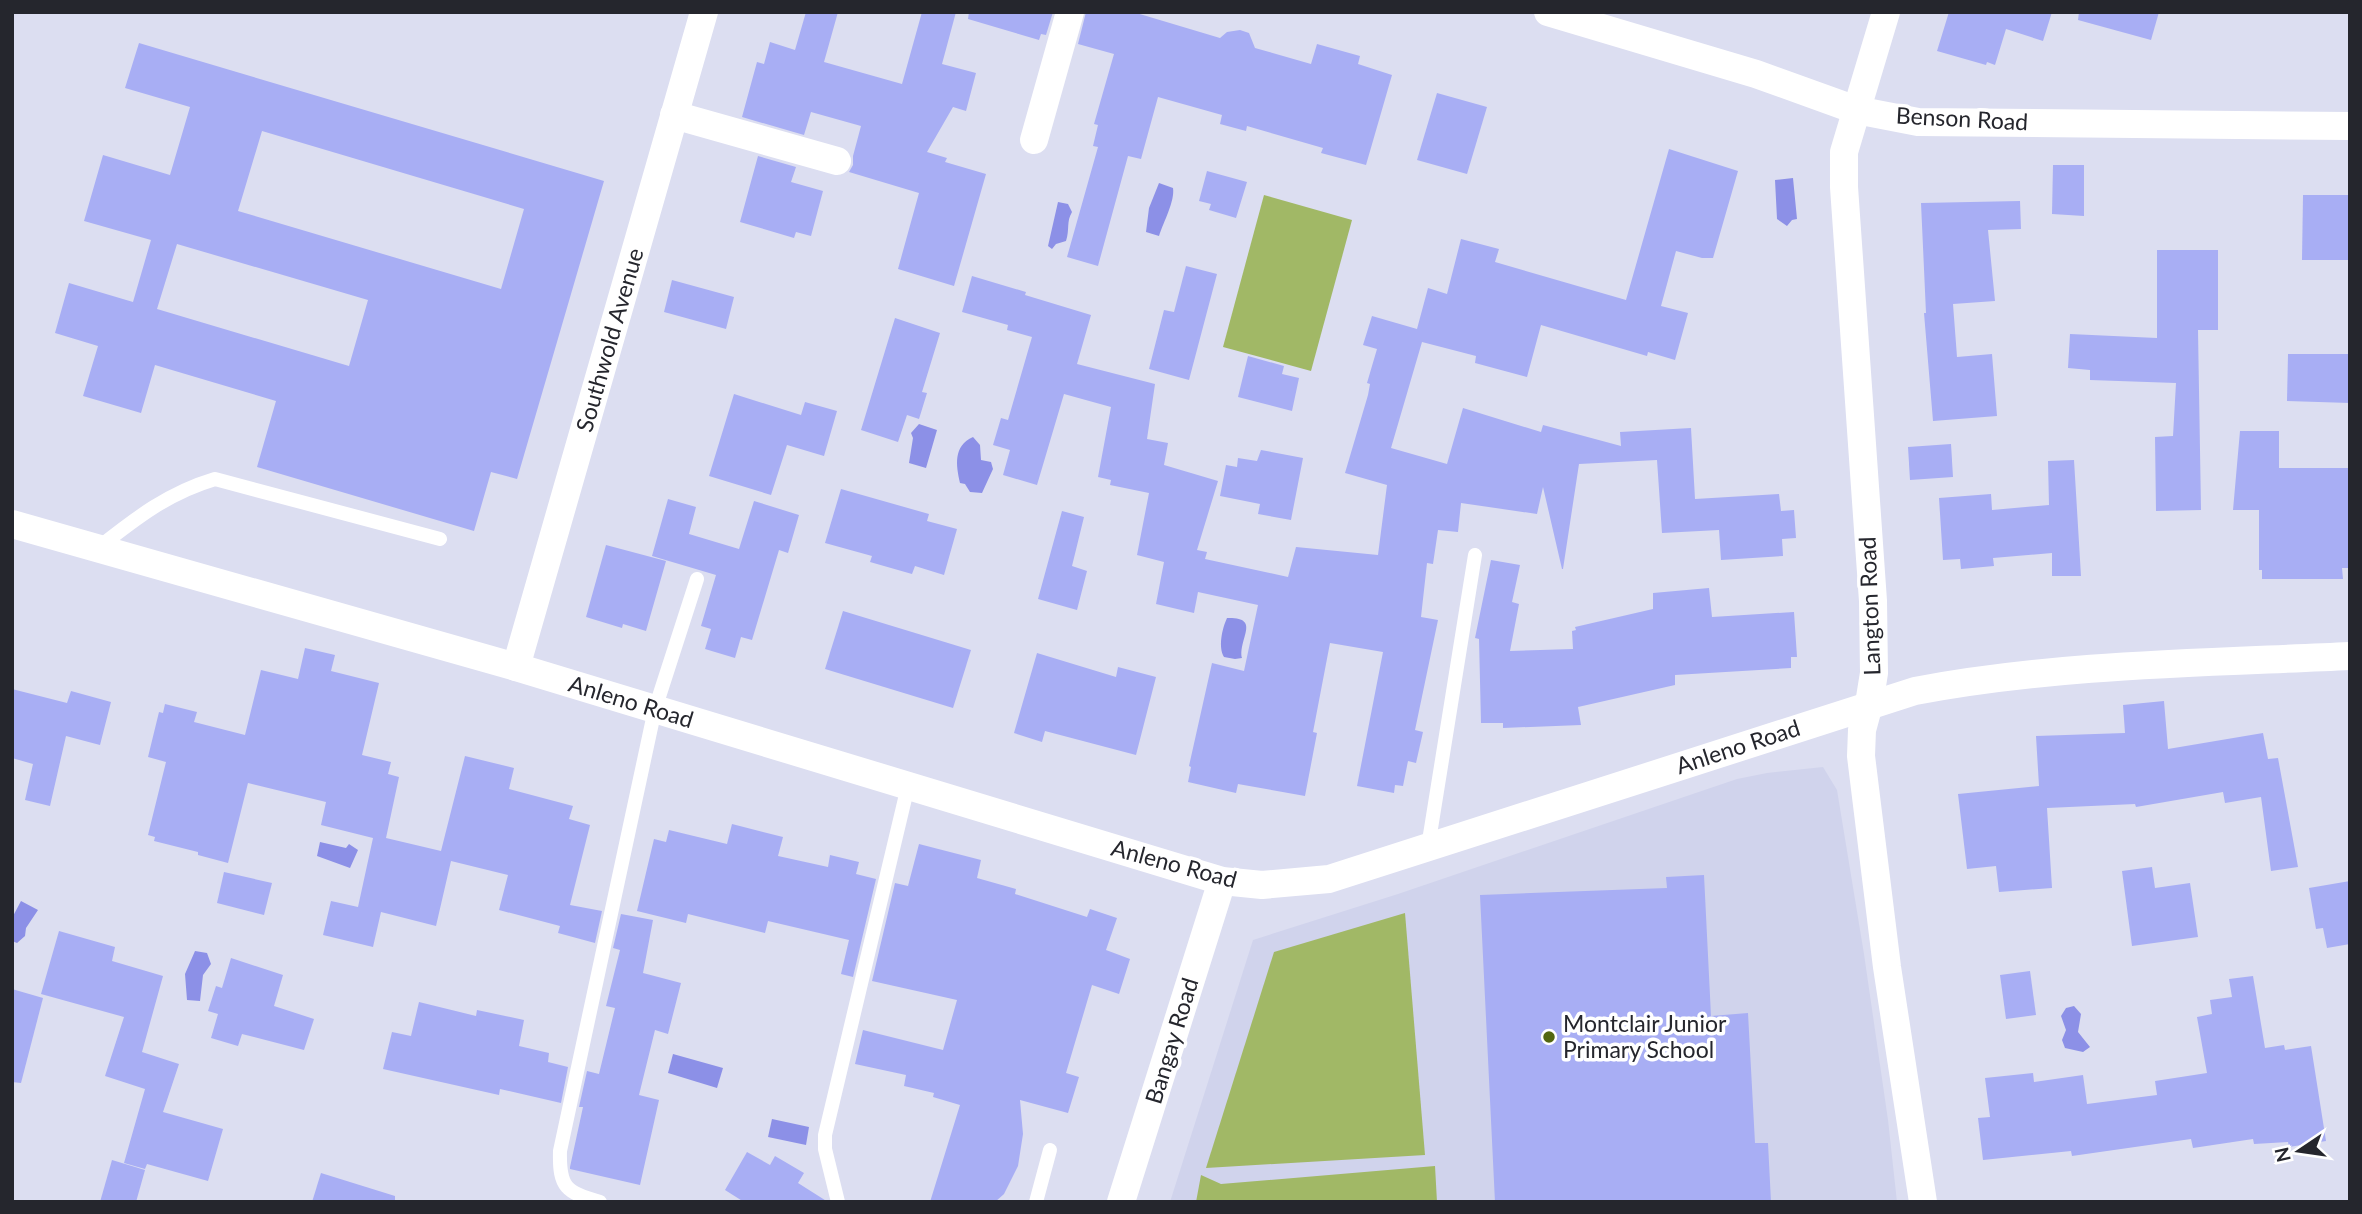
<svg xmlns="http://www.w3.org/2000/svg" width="2362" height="1214" viewBox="0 0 2362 1214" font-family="Lato,sans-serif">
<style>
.built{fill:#d0d3ec}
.green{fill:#a1b866}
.water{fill:#8c90e7}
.building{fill:#a8aef4;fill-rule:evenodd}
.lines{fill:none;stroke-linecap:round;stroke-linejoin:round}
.lane{stroke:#fff;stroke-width:14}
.street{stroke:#fff;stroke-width:28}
.poi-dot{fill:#536610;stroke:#fff;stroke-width:2.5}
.labels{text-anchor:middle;stroke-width:7;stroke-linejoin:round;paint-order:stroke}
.street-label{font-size:23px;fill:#25262d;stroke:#fff}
.poi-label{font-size:23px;fill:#25262d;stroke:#fff;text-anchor:start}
</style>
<rect width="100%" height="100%" fill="#dcdef1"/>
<path class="built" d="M1823 767 1837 790 1864 954 1888 1120 1897 1202H1170L1253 940 1398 894 1737 779 1767 773Z"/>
<g class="green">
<path d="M1264 195 1352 220 1311 371 1223 347Z"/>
<path d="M1405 913 1425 1155 1206 1168 1274 952Z"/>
<path d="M1435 1166 1437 1202H1196L1201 1175 1221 1184Z"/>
</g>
<g class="water">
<path d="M1793 178 1797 219 1792 220 1787 226 1777 219 1775 180Z"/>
<path d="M1159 183 1173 188C1175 201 1164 221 1159 236L1146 232 1149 208Z"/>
<path d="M1058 202 1068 204 1072 212C1066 222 1070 229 1066 241L1056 244 1052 249 1048 246Z"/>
<path d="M919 424 937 430 926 468 909 463 913 438 911 433Z"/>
<path d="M973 437 980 445 981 460 991 462 993 469 982 493 970 492 965 484 960 483C956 465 953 446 973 437Z"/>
<path d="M1227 618C1262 617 1238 639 1242 658L1235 659 1224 657C1218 647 1222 629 1227 618Z"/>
<path d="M320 842 346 848 349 844 358 850 350 868 317 856Z"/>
<path d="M21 901 38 910 26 928 25 936 17 943 12 941V918Z"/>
<path d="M195 951 207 953 211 964 203 975 200 1001 187 1000 185 974Z"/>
<path d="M2074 1006 2081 1014 2078 1032 2090 1047 2083 1052 2065 1048 2062 1040 2066 1030 2061 1016 2066 1008Z"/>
<path d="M673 1054 723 1068 717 1088 668 1073Z"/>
<path d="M772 1119 809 1127 806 1145 768 1137Z"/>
</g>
<g class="building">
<path d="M806 12H838L824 62 902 84 922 12H956L942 64 976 73 966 111 953 107 927 152 947 158 945 162 986 174 954 286 898 269 919 193 849 172 853 165V156L861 126 811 112 804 135 742 117 757 62 764 64 770 42 795 50Z"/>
<path d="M969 12H1053L1046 35 1041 34 1039 40 968 19Z"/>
<path d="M1086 12H1133L1220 38 1227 32 1240 30 1249 33 1255 48 1311 64 1317 44 1360 56 1358 64 1392 75 1366 165 1321 153 1323 148 1247 126 1246 131 1220 124 1222 115 1158 97 1141 159 1128 156 1098 266 1067 257 1098 147 1093 146 1098 125 1094 124 1114 54 1078 44Z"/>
<path d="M1949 12H2052L2043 41 2006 29 1995 65 1987 62 1986 65 1937 51Z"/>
<path d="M2079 12H2159L2151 40 2078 20Z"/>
<path d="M139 43 604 181 517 479 491 472 474 531 257 467 276 401 155 365 141 413 83 396 98 346 55 333 69 283 133 302 151 240 84 221 103 155 170 175 190 107 125 88ZM262 131 524 209 501 289 238 211ZM177 244 368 300 349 366 157 309Z"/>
<path d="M1437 93 1487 107 1467 174 1417 160Z"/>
<path d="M1669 149 1738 171 1713 258H1702L1676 251 1661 306 1688 313 1675 360 1648 352 1647 356 1541 325 1527 377 1475 363 1476 356 1422 342 1391 448 1447 464 1463 408 1541 432 1543 425 1621 446 1620 432 1691 428 1695 499 1779 494 1781 511 1794 510 1796 538 1782 539 1783 556 1721 560 1719 530 1662 533 1657 460 1579 464 1563 569H1562L1543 487 1537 514 1461 503 1458 532 1438 530 1433 564 1427 563 1421 617 1438 620 1415 730 1423 732 1416 763 1408 761 1403 786 1395 785 1394 793 1357 786 1383 652 1330 643 1313 732 1317 733 1305 796 1238 784 1236 793 1188 782 1191 767 1189 766 1212 663 1244 671 1258 605 1198 592 1194 613 1156 604 1164 562 1137 555 1149 493 1110 485 1111 480 1098 477 1111 407 1064 394 1037 485 1003 475 1010 450 993 445 1001 418 1008 420 1032 337 1007 330 1008 325 962 312 972 276 1026 292 1025 295 1091 315 1077 364 1155 384 1147 439 1168 443 1164 465 1218 481 1197 550 1207 552 1205 559 1288 577 1296 547 1378 555 1387 485 1345 473 1368 395 1370 384 1367 383 1377 349 1363 345 1372 316 1417 329 1428 288 1447 294 1461 239 1499 249 1495 262 1626 300Z"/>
<path d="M758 156 796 167 791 182 823 191 811 236 796 232 794 238 740 222Z"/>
<path d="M2053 165H2084V216L2052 214Z"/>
<path d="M1207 171 1247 182 1236 218 1209 210 1211 204 1199 201Z"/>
<path d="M2303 195H2350V260H2302Z"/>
<path d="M2020 201 2021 229 1988 230 1995 301 1953 304 1957 357 1992 354 1997 416 1933 421 1924 313H1926L1921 203Z"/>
<path d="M2157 250H2218V330H2198L2201 510 2156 511 2155 437 2173 436 2176 383 2090 380V370L2068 368 2070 334 2157 338Z"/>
<path d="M1186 266 1217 274 1189 380 1149 369 1164 310 1174 312Z"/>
<path d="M672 280 734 297 726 329 664 312Z"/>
<path d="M895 318 940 333 922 392 927 393 919 419 907 415 898 442 861 430Z"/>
<path d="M2288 354H2350V403L2287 401Z"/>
<path d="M1248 356 1284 366 1282 374 1299 378 1292 411 1238 397Z"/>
<path d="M734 394 801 415 805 402 837 411 824 456 787 445 771 495 709 476Z"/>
<path d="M2240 431H2279V468H2350V568H2342L2343 579H2262V570H2259V510H2233Z"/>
<path d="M1951 444 1953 477 1910 480 1908 447Z"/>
<path d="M1261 450 1303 458 1291 520 1258 514 1260 504 1220 496 1226 465 1237 467 1238 458 1257 461Z"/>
<path d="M2074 460 2081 576H2052V553L1993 558 1994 566 1961 569 1960 559 1943 560 1939 498 1991 494 1992 510 2049 505 2048 461Z"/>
<path d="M841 489 929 514 927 521 957 529 944 575 915 566 912 574 870 562 872 556 825 543Z"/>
<path d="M668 499 696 507 689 534 739 549 754 501 799 515 788 553 779 550 752 640 741 637 735 658 705 649 711 629 701 626 716 575 652 556Z"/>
<path d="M1062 511 1084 517 1072 566 1087 571 1077 610 1038 599Z"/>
<path d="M606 545 666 561 646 631 623 624 622 628 586 617Z"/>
<path d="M1491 560 1520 565 1512 602 1519 604 1510 651 1573 649 1572 631 1576 630 1575 627 1653 609V593L1709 588 1712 617 1794 612 1797 657H1791V668L1675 675V685L1578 707 1581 725 1503 728V723H1481L1479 639 1475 638Z"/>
<path d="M843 611 971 650 953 708 825 669Z"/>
<path d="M305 648 335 655 331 671 379 683 362 755 391 762 388 774 399 777 386 838 441 851 465 756 514 768 509 789 573 806 569 819 590 825 570 905 602 911 595 943 558 933 560 926 499 910 508 875 451 861 436 926 381 912 373 947 323 935 331 901 358 907 373 838 321 825 326 802 248 783 228 863 198 855V852L154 841 155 837 148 835 166 762 148 757 159 712 163 713 165 704 197 712 194 722 245 735 261 670 298 679Z"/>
<path d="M1037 653 1116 677 1118 667 1156 677 1136 755 1045 731 1042 742 1014 733Z"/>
<path d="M12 689 67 703 71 691 111 702 100 745 66 736 50 806 25 800 33 764 12 758Z"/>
<path d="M2164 701 2168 749 2263 733 2268 759 2278 758 2298 867 2271 871 2261 797 2225 803 2223 792 2136 807 2135 804 2047 808 2052 888 1999 892 1996 866 1967 869 1958 794 2039 786 2036 736 2125 733 2123 705Z"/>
<path d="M732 824 783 837 778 856 828 867 830 855 859 862 856 874 876 879 853 977 841 974 849 940 768 921 765 933 688 914 686 923 637 911 654 839 666 842 669 830 727 844Z"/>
<path d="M919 844 981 860 977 878 1016 889 1015 894 1087 917 1090 909 1117 918 1106 950 1130 959 1119 994 1092 985 1066 1073 1079 1077 1068 1113 1020 1100 1023 1134 1018 1166 1004 1194 995 1202H930L960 1105 933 1097 934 1093 904 1086 906 1075 855 1064 863 1030 943 1050 957 1000 872 981 895 883 908 886Z"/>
<path d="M2152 867 2155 888 2190 883 2198 937 2132 946 2122 871Z"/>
<path d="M224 872 272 883 264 915 217 903Z"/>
<path d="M1704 875 1711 1016 1748 1013 1755 1143H1768L1771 1202H1495L1480 895 1667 888 1666 877Z"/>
<path d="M2350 881V944L2327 948 2323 928 2316 929 2309 888Z"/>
<path d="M621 914 653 920 643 973 681 983 668 1034 655 1030 639 1095 659 1100 640 1185 570 1169V1167L583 1107H579L587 1071 599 1074 615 1008 606 1006 620 950 613 948Z"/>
<path d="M59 931 115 947 112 961 163 976 142 1052 179 1064 163 1112 223 1129 208 1181 147 1164 145 1169 124 1163 145 1089 105 1076 124 1017 41 994Z"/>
<path d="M231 958 283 975 274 1006 314 1019 304 1050 242 1034 238 1046 211 1038 218 1014 208 1011 216 986 222 988Z"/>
<path d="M2030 971 2036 1015 2006 1019 2000 975Z"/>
<path d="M2253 976 2265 1048 2284 1045 2285 1050 2311 1046 2326 1141 2289 1147 2288 1142 2254 1144 2253 1139 2193 1148 2191 1139 2072 1156 2071 1151 1983 1160 1978 1118 1990 1117 1985 1078 2033 1073 2034 1082 2083 1075 2087 1104 2157 1095 2155 1081 2207 1073 2197 1017 2212 1014 2210 1000 2232 997 2229 979Z"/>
<path d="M12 989 43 998 21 1083 12 1082Z"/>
<path d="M419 1002 476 1016 477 1010 524 1020 519 1046 549 1053 548 1062 568 1067 561 1103 500 1089 499 1095 383 1069 392 1032 411 1036Z"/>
<path d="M747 1152 770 1165 775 1156 804 1173 798 1183 828 1202H744L725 1190Z"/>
<path d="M112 1160 145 1170 136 1202H100Z"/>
<path d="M321 1173 395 1196V1202H312Z"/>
</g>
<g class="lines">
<g class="lane">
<path d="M98 548C136 518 168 493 215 479L440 539"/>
<path d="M1428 847 1475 555"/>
<path d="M600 1202C566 1192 559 1188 560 1151L655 709 697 579"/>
<path d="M838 1202 825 1149V1135L908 786"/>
<path d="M1036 1202 1050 1150"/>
</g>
<g class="street">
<path d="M1548 12 1756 74 1856 110 1918 122 2350 126"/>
<path d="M1886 12 1844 152V187L1873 601 1874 673 1869 704 1862 730 1861 756 1887 967 1923 1202"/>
<path d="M674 115 837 161"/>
<path d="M1034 140 1070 12"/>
<path d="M12 524 516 667 1222 881 1262 885 1329 879 1915 691C2058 664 2204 663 2350 656"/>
<path d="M516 667 704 12"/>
<path d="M1121 1202 1222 881"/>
</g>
</g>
<circle class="poi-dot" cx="1549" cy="1037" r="7"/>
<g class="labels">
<g class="street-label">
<text transform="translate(1962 119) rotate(3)" y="8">Benson Road</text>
<text transform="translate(610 340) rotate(-74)" y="8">Southwold Avenue</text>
<text transform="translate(1870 606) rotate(-92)" y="8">Langton Road</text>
<text transform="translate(631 702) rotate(17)" y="8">Anleno Road</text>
<text transform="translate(1738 747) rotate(-18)" y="8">Anleno Road</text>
<text transform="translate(1174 864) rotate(15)" y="8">Anleno Road</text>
<text transform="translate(1172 1041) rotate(-73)" y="8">Bangay Road</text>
</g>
<g class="poi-label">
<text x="1563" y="1032">Montclair Junior<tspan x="1563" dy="26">Primary School</tspan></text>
</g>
</g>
<rect width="2362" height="1214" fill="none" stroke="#25262d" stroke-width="28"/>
<g transform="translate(2299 1151) rotate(257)" stroke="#ffffff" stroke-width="5" paint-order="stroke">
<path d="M0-5L12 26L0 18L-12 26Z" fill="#25262d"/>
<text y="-10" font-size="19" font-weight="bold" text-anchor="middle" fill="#25262d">N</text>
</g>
</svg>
